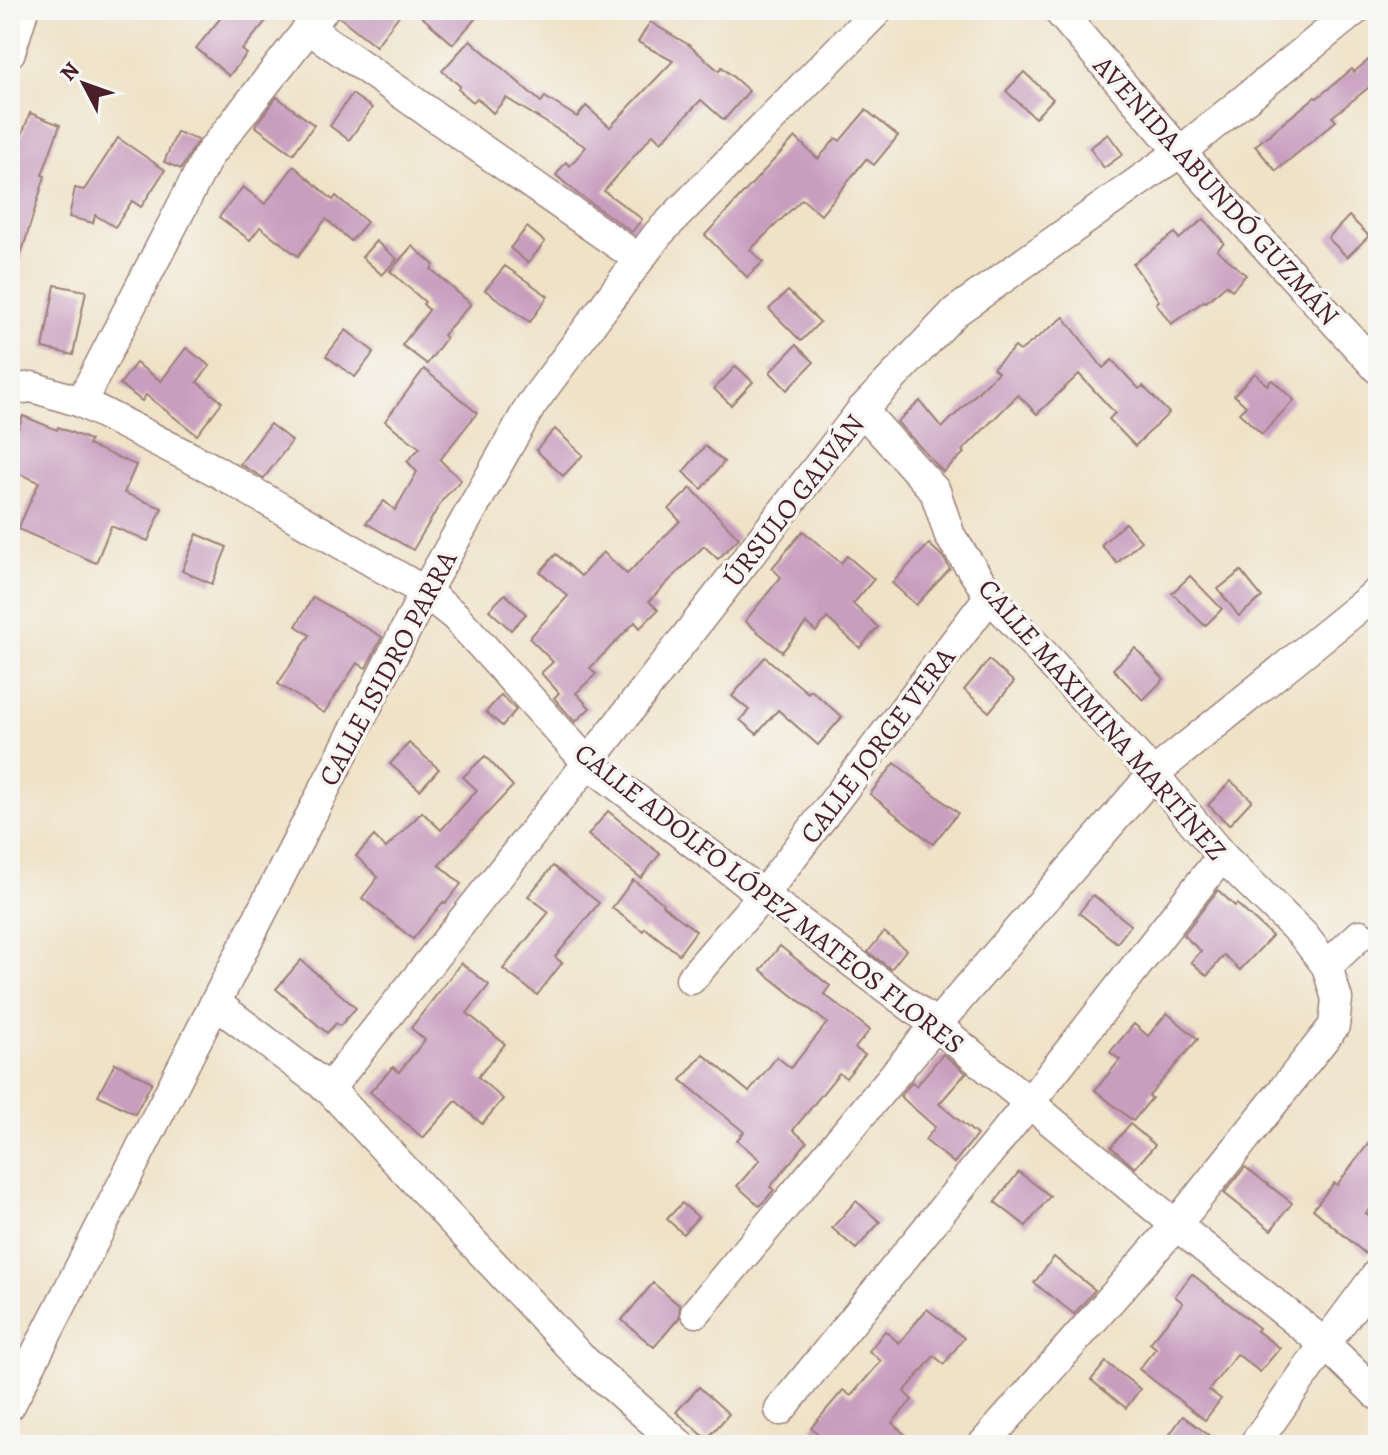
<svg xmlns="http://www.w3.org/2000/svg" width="1388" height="1455" viewBox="0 0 1388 1455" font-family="Alegreya,serif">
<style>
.building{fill:#c89ebf}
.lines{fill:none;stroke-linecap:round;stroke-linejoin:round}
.minor-casing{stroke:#9c8079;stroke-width:33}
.minor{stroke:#fff;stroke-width:30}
.labels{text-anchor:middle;stroke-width:7;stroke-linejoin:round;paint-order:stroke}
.street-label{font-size:28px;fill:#4a1f2b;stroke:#f6f6f2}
</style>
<rect width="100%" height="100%" fill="#f6f6f2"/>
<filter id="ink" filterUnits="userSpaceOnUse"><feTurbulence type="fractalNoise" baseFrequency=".0125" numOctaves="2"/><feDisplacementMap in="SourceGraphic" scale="16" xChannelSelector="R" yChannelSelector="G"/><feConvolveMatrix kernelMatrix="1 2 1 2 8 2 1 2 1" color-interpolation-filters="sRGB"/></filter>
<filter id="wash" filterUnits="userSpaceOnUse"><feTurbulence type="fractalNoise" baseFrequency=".006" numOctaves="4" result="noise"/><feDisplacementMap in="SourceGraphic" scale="32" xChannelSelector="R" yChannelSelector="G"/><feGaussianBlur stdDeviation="1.8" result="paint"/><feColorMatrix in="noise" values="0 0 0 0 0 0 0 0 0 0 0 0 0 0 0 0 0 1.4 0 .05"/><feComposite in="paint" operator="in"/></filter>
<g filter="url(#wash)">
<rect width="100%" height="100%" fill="#efe2c7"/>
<g id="blocks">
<g class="building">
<path d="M227 10H275L242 50 247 54 229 76 196 48Z"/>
<path d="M341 10H403L376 46 339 17Z"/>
<path d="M414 10H483L453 44Z"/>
<path d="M650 22 689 45 719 71 722 67 749 91 724 120 701 100 661 142 653 134 604 191 642 219 632 232 578 194 556 175 566 162 570 166 586 147 506 98 493 113 477 98 473 102 458 89 460 86 442 71 470 40 541 102 545 97 577 117 586 106 610 127 673 61 638 42Z"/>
<path d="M1378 52V80L1332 117 1336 121 1276 171 1255 146 1315 97 1317 98 1352 69 1354 72Z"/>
<path d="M1024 72 1053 99 1035 118 1006 91Z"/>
<path d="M352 94 372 108 349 140 330 126Z"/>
<path d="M277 97 314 125 293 154 255 126Z"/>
<path d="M866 110 898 136 874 165 866 159 821 215 802 199 750 250 763 262 747 277 705 235 795 137 818 159 836 138 840 141Z"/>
<path d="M30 113 60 125 42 175 45 176 15 275 10 274V167Z"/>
<path d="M177 132 198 140 181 169 164 162Z"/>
<path d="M1108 134 1123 154 1104 168 1090 148Z"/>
<path d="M118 138 165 170 141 207 132 201 115 227 95 215 93 223 69 217 75 188 84 190Z"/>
<path d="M294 166 333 200 336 196 367 222 351 241 326 219 298 256 260 227 250 240 219 217 243 187 265 204Z"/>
<path d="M1349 216 1369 236 1347 257 1328 238Z"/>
<path d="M1204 219 1224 243 1217 250 1246 275 1232 290 1226 285 1206 302 1204 301 1171 324 1156 303 1159 301 1133 264 1175 233 1179 239Z"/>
<path d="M527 227 545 242 528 263 510 248Z"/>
<path d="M376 241 397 259 382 275 362 257Z"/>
<path d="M412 246 434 265 431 269 471 304 443 335 446 338 427 364 402 345 429 310 423 304 425 302 390 271Z"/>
<path d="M505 266 548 296 530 322 485 290Z"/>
<path d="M55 285 86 291 73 355 43 348Z"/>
<path d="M788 291 820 322 801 341 769 309Z"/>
<path d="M1064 317 1103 368 1112 360 1139 389 1143 386 1169 413 1135 446 1109 419 1115 413 1079 374 1037 414 1018 395 962 451 964 453 943 472 897 422 920 401 942 428 998 372 993 368 1015 347 1020 351Z"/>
<path d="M346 330 374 352 355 377 326 356Z"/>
<path d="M796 345 814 362 787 390 770 372Z"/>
<path d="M186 348 210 366 197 382 222 402 197 435 146 395 142 401 120 384 136 363 161 381Z"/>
<path d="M736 366 753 382 731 405 714 389Z"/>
<path d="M424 369 477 413 440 460 461 480 443 499 413 550 366 523 384 501 395 510 417 472 407 461 420 448 385 421Z"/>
<path d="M1255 373 1267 385 1272 380 1294 400 1262 434 1239 413 1246 406 1234 395Z"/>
<path d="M23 416 57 430 58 427 90 440 88 445 136 465 124 493 162 508 148 541 111 526 96 563 18 529 39 482 10 470V449Z"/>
<path d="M270 424 292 441 264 478 240 464Z"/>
<path d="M555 429 583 455 563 476 536 450Z"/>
<path d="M705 446 724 462 702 489 683 472Z"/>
<path d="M691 488 739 538 718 559 704 546 649 601 658 610 640 628 635 622 590 668 596 674 576 693 590 708 575 722 554 698 559 693 541 673 553 662 529 638 568 596 540 572 556 554 581 576 603 552 627 574 680 521 669 509Z"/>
<path d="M1125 523 1141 541 1117 563 1101 545Z"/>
<path d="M803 531 841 563 847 556 874 579 853 604 878 627 860 648 827 618 816 632 806 623 782 652 745 621 781 577 772 568Z"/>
<path d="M197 534 227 547 212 584 182 571Z"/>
<path d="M929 544 943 557 950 569 916 605 892 583Z"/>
<path d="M1241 571 1262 597 1239 616 1218 589Z"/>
<path d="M1190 576 1222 609 1205 626 1172 593Z"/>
<path d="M505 594 526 614 511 630 489 610Z"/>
<path d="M313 597 382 637 366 668 357 663 324 713 278 684 310 635 296 626Z"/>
<path d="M1135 648 1164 679 1143 700 1113 669Z"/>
<path d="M765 657 808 693 811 690 842 717 818 745 778 710 757 734 740 720 749 710 732 696Z"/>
<path d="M989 660 1014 682 989 712 964 690Z"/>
<path d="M501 695 516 710 502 726 486 712Z"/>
<path d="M409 743 439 769 420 790 390 764Z"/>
<path d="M485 756 513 786 439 865 461 884 445 904 443 902 413 939 362 898 378 877 356 856 374 836 386 848 422 812 441 830 477 790 463 777Z"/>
<path d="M895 763 958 813 933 844 870 794Z"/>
<path d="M1231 781 1252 800 1229 825 1208 805Z"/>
<path d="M608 811 660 854 641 878 588 835Z"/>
<path d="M553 866 599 903 555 957 562 963 537 995 503 969 549 912 528 896Z"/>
<path d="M633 880 663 903 662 905 696 931 679 954 645 928 643 931 612 908Z"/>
<path d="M1218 890 1235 906 1237 904 1272 936 1240 970 1224 955 1207 976 1191 962 1201 951 1183 935Z"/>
<path d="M1093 895 1131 925 1117 943 1079 913Z"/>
<path d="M884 932 906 950 891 969 868 952Z"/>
<path d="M780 946 830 986 824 994 870 1030 855 1048 865 1055 846 1078 839 1073 793 1130 807 1142 770 1187 774 1190 760 1206 737 1186 760 1160 737 1140 744 1132 681 1080 703 1054 749 1092 777 1057 791 1068 827 1023 761 970Z"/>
<path d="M301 960 356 1008 340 1026 336 1023 327 1033 276 989Z"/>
<path d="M461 963 489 985 467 1013 505 1044 478 1077 503 1099 482 1124 456 1101 423 1138 370 1092 393 1067 399 1072 425 1040 411 1028Z"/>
<path d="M1167 1013 1198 1039 1149 1096 1152 1098 1133 1121 1095 1090 1120 1060 1110 1052 1134 1024 1148 1036Z"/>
<path d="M943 1054 966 1073 939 1104 977 1135 954 1163 925 1140 935 1127 900 1096 912 1082 916 1086Z"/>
<path d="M115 1063 152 1082 135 1114 98 1095Z"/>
<path d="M1130 1124 1155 1145 1135 1168 1111 1147Z"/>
<path d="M1378 1131V1197L1366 1213 1378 1223V1242L1367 1255 1313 1209 1334 1183 1337 1185Z"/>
<path d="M1245 1167 1292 1203 1271 1230 1224 1193Z"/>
<path d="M1019 1172 1050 1196 1026 1226 995 1202Z"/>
<path d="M856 1201 880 1222 856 1249 832 1228Z"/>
<path d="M682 1203 698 1217 683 1234 667 1219Z"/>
<path d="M1054 1257 1095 1290 1074 1314 1034 1283Z"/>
<path d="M1192 1274 1259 1328 1257 1331 1280 1348 1260 1372 1237 1354 1209 1390 1221 1399 1205 1420 1139 1369 1156 1348 1150 1343 1183 1303 1175 1296Z"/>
<path d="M653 1283 680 1306 679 1318 654 1347 622 1320Z"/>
<path d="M927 1309 964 1338 944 1364 934 1356 904 1392 912 1400 892 1423 917 1445H830L811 1428 843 1390 851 1396 881 1361 869 1351 885 1331 899 1343Z"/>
<path d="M1106 1362 1140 1389 1126 1408 1091 1380Z"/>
<path d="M699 1387 729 1414 707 1439 676 1412Z"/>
<path d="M1183 1416 1222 1445H1162Z"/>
</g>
</g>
</g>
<g filter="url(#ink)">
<use href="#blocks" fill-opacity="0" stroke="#9c8079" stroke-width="2"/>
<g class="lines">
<g class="minor-casing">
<g id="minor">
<path d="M1058 10 1180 152 1378 369"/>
<path d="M308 28 639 259"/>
<path d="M10 52 23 10"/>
<path d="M10 390 32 387 81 402 211 468 425 592 455 616 588 763 936 1025 1176 1225 1325 1344 1378 1395"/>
<path d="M81 402 208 156 323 10"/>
<path d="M862 410 935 491 950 536 990 596 1153 774 1222 856 1303 935 1327 966 1337 999 1334 1026 1176 1225 983 1445"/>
<path d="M1327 966 1360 935"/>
<path d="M691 979 763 895 990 596"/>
<path d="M215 1003 329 1089 581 1358 680 1445"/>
<path d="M329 1089 588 763 862 410 955 312 1180 152 1355 10"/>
<path d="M696 1312 936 1025 1153 774 1378 592"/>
<path d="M10 1405 425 592 531 405 658 234 878 10"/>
<path d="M780 1410 1029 1103 1222 856"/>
<path d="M1254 1445 1325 1344 1378 1273"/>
</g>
</g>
<use href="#minor" class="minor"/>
</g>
</g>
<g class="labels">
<g class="street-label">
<text transform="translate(1217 190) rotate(48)" y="10">AVENIDA ABUNDÓ GUZMÁN</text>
<text transform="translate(793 500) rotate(-52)" y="10">ÚRSULO GALVÁN</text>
<text transform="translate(387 668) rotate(-62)" y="10">CALLE ISIDRO PARRA</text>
<text transform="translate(1103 719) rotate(49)" y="10">CALLE MAXIMINA MARTÍNEZ</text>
<text transform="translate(877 745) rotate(-53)" y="10">CALLE JORGE VERA</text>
<text transform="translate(770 898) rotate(38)" y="10">CALLE ADOLFO LÓPEZ MATEOS FLORES</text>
</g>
</g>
<rect width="1388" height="1455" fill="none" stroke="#f6f6f2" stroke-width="40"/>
<g transform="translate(84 84) rotate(311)" stroke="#f6f6f2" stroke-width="6" paint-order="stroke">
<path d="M0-6L14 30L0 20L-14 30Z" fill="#4a1f2b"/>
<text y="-12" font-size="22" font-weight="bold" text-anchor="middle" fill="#4a1f2b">N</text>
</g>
</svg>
